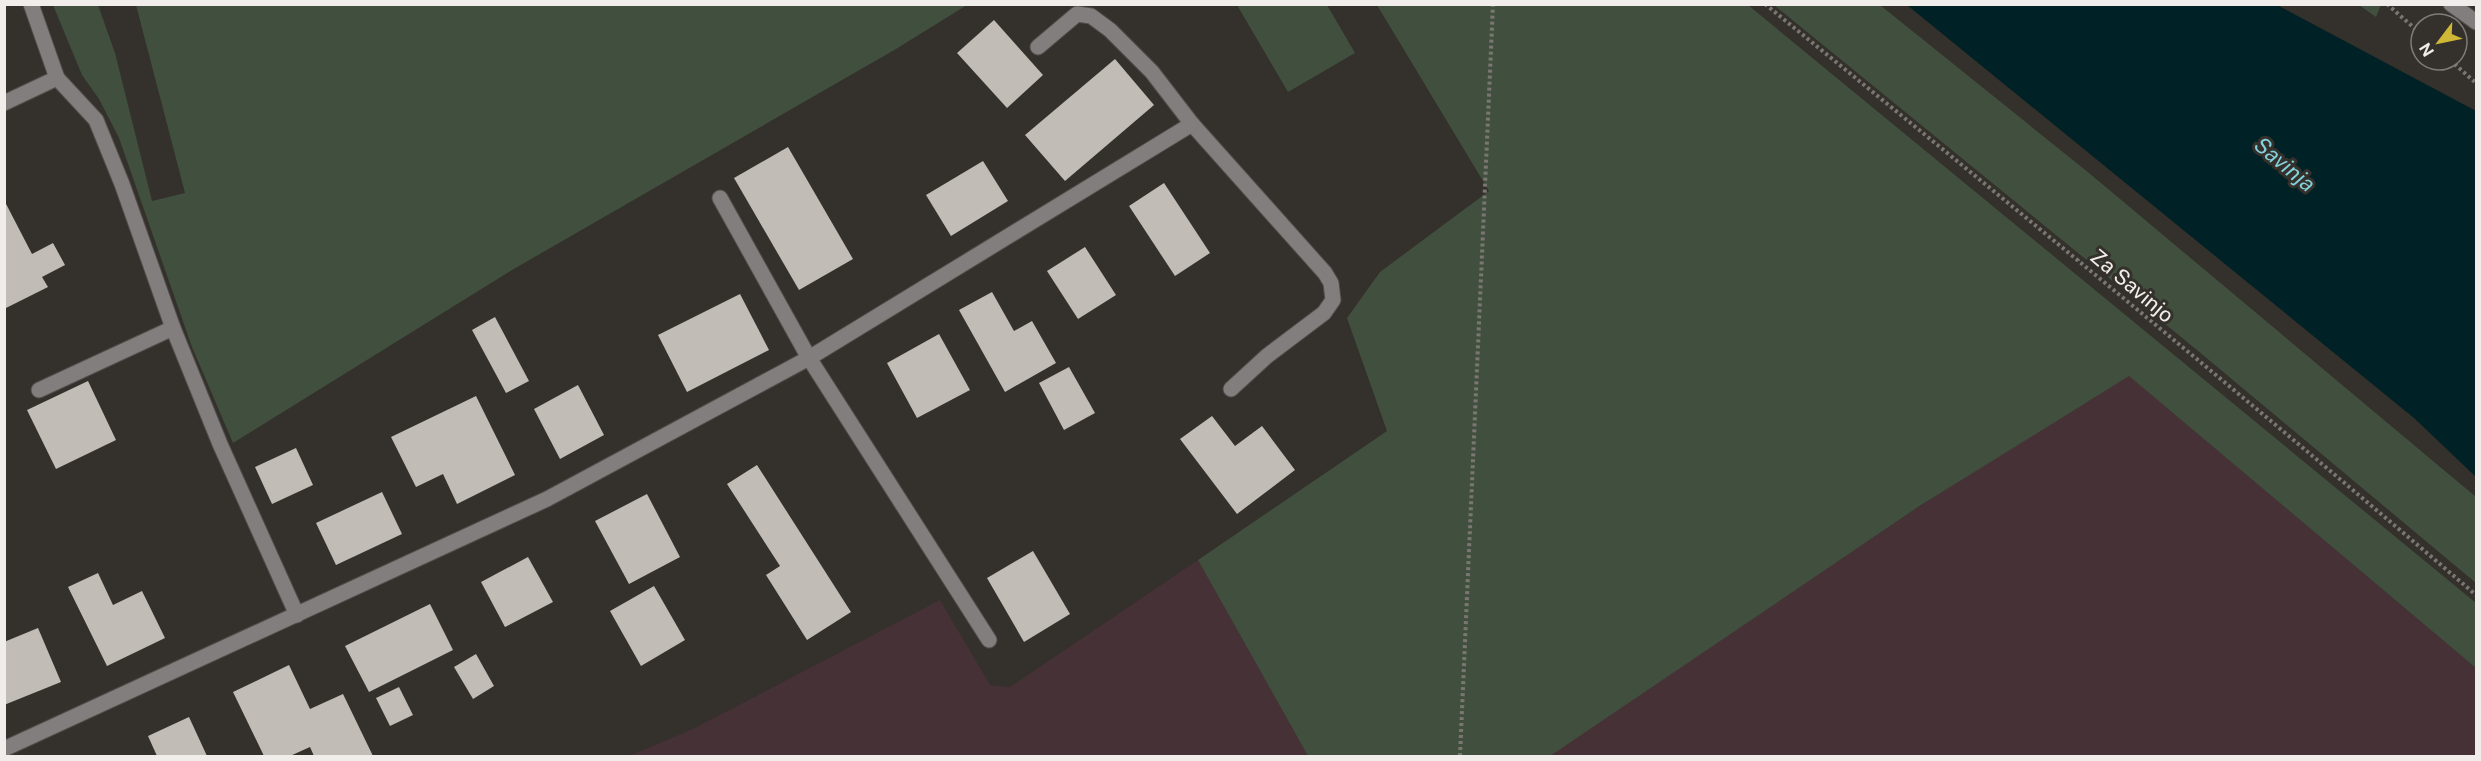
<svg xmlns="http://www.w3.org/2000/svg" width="2481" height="761" viewBox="0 0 2481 761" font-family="'Public Sans',sans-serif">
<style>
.commercial{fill:#463236}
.green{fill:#41503e}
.water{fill:#002125}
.building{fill:#c1bcb5}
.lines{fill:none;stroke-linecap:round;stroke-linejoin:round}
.minor-casing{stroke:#524e4a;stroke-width:17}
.path{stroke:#7a7772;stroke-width:4;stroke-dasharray:3 3;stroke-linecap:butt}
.minor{stroke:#827e7e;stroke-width:15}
.labels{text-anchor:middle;stroke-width:6;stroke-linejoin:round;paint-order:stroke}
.street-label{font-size:21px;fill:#f0edea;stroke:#34302b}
.water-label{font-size:22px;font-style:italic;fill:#82d1db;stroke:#34302b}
</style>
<rect width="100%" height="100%" fill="#34302b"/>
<g class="commercial">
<path d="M2129 376 2476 668V756H1545L1968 474Z"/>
<path d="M1198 560 1308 756H629L693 729 940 600 990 685 1010 687Z"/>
</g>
<g class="green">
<path d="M53 5H98L115 53 152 201 185 193 136 5H967L896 49 512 270 233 443 192 347 119 138 99 99 82 75Z"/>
<path d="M1237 5H1327L1355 53 1288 92Z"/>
<path d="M1377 5H1748L2476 603V668L2129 376 1921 505 1550 756H1308L1198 560 1387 431 1347 318 1380 272 1489 191Z"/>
<path d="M1774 5H1880L2089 173 2476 497V583L2197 350Z"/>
<path d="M2359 5H2381L2376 17Z"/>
</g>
<path class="water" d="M1907 5H2277L2476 111V477L2414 418Z"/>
<g class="building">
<path d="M994 20 1043 75 1007 108 957 53Z"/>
<path d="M1115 59 1154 105 1065 181 1025 135Z"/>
<path d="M788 147 853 259 799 290 734 178Z"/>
<path d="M983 161 1008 201 951 236 926 195Z"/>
<path d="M1164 183 1210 253 1175 276 1129 206Z"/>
<path d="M4 200 32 254 53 243 65 265 42 277 48 287 4 309Z"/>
<path d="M1085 247 1116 295 1078 319 1047 271Z"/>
<path d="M992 292 1014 331 1032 321 1056 363 1005 392 959 310Z"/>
<path d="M740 294 769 350 687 392 658 335Z"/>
<path d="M495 317 529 381 506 393 472 330Z"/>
<path d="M939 334 970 390 917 418 887 363Z"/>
<path d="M1069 367 1095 413 1064 430 1039 383Z"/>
<path d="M88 381 116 440 56 469 27 410Z"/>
<path d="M578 385 604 435 560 459 534 409Z"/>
<path d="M476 396 515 475 457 504 443 474 416 487 391 437Z"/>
<path d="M1212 416 1235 446 1262 426 1295 470 1237 514 1180 439Z"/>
<path d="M296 448 313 485 272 504 255 467Z"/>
<path d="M757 465 851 612 807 640 766 575 780 566 727 484Z"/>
<path d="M382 492 402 534 336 565 316 523Z"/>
<path d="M647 494 680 557 629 584 595 521Z"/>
<path d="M1033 551 1070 614 1024 642 987 578Z"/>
<path d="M528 557 553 602 505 627 481 582Z"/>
<path d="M98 573 113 605 142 591 165 638 107 666 68 587Z"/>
<path d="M654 586 685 640 641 666 610 611Z"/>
<path d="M430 604 453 650 369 692 345 646Z"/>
<path d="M38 628 61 682 4 705V642Z"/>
<path d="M476 654 494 686 473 699 454 667Z"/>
<path d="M289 665 310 709 343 694 373 756H314L310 747 290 756H264L233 692Z"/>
<path d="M399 687 413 715 390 726 376 698Z"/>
<path d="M189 717 207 756H157L148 736Z"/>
</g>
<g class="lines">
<g class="minor-casing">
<g id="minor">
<path d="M2451 4 2476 22"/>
<path d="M1038 47 1077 14 1091 16 1110 30 1152 72 1192 124 1325 273 1331 283 1333 300 1324 313 1267 356 1231 389"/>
<path d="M57 78 96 120 122 184 173 328 220 444 297 615"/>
<path d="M4 103 57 78 31 4"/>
<path d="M720 198 809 358 989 640"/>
<path d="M39 390 173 328"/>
<path d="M4 749 547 499 809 358 1192 124"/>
</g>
</g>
<g class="path">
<path d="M1765 4C2004 199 2242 394 2476 595"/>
<path d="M2387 4 2421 34"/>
<path d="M2450 60 2476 83"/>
<path d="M1460 756 1493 4"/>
</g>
<use href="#minor" class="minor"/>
</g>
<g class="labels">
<g class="street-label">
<text transform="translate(2132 286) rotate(40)" y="7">Za Savinjo</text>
</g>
<g class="water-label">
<text transform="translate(2285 164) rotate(40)" y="8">Savinja</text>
</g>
</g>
<rect width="2481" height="761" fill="none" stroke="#f0edea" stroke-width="12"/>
<g transform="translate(2439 42) rotate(238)"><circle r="28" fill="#34302b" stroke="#7f7c77" stroke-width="1.5"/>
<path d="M0-4.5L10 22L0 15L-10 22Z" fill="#cfb837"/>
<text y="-9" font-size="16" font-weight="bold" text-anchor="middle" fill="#f0edea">N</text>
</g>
</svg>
